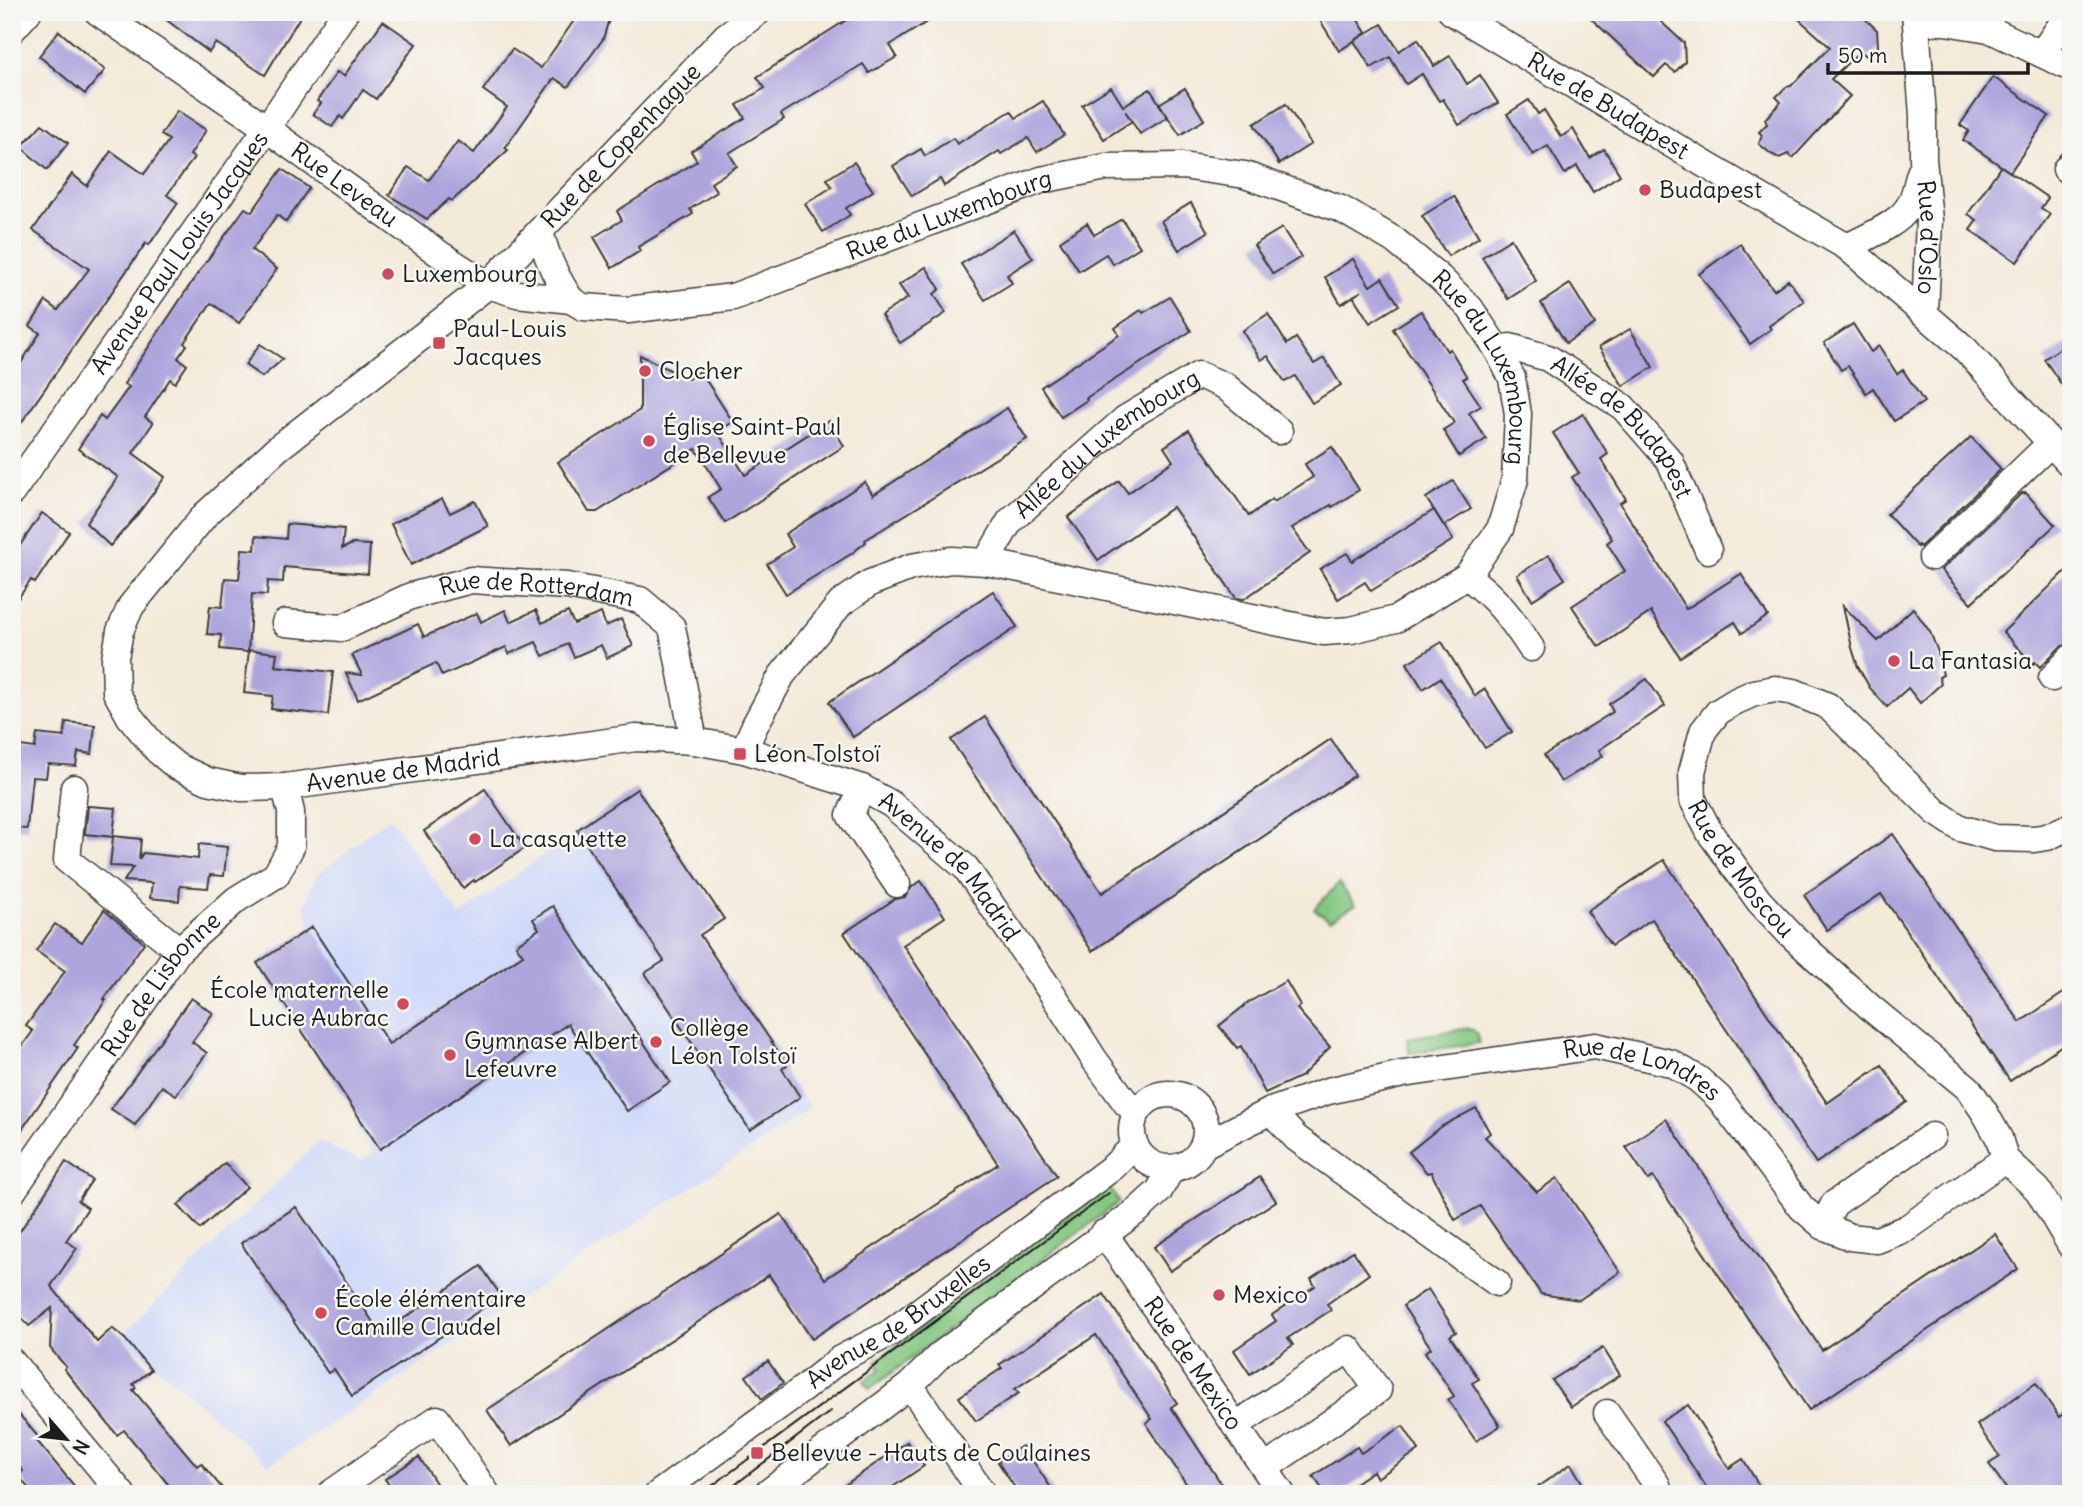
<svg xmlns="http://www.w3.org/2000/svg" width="2083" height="1506" viewBox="0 0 2083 1506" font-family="Delius,sans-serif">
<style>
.built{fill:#d0daf9}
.green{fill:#84c781;stroke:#50724e;stroke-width:2}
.building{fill:#aea5dd}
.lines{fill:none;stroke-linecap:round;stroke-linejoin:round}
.minor-casing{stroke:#3c3b38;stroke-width:29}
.minor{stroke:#fff;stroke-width:26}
.tram{stroke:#1c1c1c;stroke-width:2}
.poi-dot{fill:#d1495b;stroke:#f6f6f2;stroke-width:2.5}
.labels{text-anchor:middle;stroke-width:5;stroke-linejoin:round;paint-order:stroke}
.street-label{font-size:24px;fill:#1c1c1c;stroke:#f6f6f2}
.poi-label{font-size:24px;fill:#1c1c1c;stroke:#f6f6f2;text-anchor:start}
</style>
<rect width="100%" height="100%" fill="#f6f6f2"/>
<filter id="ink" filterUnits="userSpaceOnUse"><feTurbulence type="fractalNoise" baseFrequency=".0143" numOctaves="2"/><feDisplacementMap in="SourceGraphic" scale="14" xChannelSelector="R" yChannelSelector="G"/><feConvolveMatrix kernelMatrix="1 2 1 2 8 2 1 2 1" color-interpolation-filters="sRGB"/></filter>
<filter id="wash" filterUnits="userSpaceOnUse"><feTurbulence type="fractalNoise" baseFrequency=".00686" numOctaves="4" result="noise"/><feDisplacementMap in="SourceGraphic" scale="28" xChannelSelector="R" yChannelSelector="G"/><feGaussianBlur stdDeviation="1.57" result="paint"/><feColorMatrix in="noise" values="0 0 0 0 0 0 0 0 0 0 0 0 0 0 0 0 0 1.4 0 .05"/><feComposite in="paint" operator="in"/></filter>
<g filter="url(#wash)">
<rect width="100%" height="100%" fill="#f4eada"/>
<path class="built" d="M637 789 724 919 700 936 787 1065 782 1069 810 1108 763 1141 532 1291 269 1465 122 1336 319 1141 360 1161 374 1153 357 1127 383 1109 364 1079 342 1093 257 963 312 927 304 906 316 876 389 817 460 916 577 830Z"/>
<g class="green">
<path d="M1339 883 1355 905 1330 920 1314 909Z"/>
<path d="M1470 1028 1478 1034 1479 1043 1409 1053 1407 1038Z"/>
<path d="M1108 1186 1119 1202 870 1389 864 1381 880 1369 876 1361Z"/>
</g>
<g id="blocks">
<g class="building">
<path d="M156 12H303L265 75 216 43 209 52Z"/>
<path d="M580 12H600L609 19 603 39 568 87 554 78 505 148 508 150 452 201 449 199 427 219 389 195 408 167 429 180 458 141 474 153 507 107 483 90 512 49 541 68Z"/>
<path d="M859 12H943L890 45 897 57 869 73 863 64 781 114 784 119 729 153 737 166 711 183 717 192 690 209 693 214 638 247 640 251 612 268 594 237 622 220 617 211 697 161 691 151 745 118 737 105 765 88 757 77Z"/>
<path d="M1315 12H1353L1366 33 1339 51Z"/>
<path d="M1584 12H1663L1659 20 1684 43 1685 62 1675 72 1666 65 1654 77Z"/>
<path d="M1791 12H1858L1877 30 1878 47 1868 57 1860 51 1831 79 1850 96 1793 158 1788 154 1779 158 1771 154 1759 144 1762 135 1759 132 1767 124 1765 119 1781 102 1776 97 1786 87 1791 86 1830 47Z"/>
<path d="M383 21 416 44 376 99 363 90 343 119 340 116 332 127 313 114 321 103 317 101 337 72 344 76Z"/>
<path d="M1382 24 1399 51 1418 39 1434 66 1450 56 1467 84 1480 75 1498 103 1459 125 1443 99 1439 101 1422 74 1406 84 1390 57 1371 68 1354 41Z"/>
<path d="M59 31 105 70 85 94 39 56Z"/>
<path d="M1993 77 2049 116 2010 172 1963 140 1969 131 1960 125Z"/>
<path d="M1111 87 1123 106 1150 89 1168 117 1140 134 1125 111 1132 121 1104 139 1082 105Z"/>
<path d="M1185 88 1204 120 1180 135 1159 104Z"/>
<path d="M1529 100 1538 114 1544 110 1561 137 1573 129 1590 158 1604 149 1620 175 1593 192 1577 166 1565 174 1548 146 1533 155 1507 114Z"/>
<path d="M1043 101 1064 135 1037 152 1028 138 1001 154 999 151 944 186 940 179 912 196 893 166 921 149 925 156 953 138 957 144 1011 111 1016 118Z"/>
<path d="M1286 104 1311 144 1279 164 1254 124Z"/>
<path d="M177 111 206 130 190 155 194 158 167 195 178 203 149 245 146 243 12 436V377L40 333 30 326 46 301 58 310 89 269 33 230 72 174 87 186 111 151 144 174 169 140 161 135Z"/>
<path d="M42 124 68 143 47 170 21 147Z"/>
<path d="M854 162 873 191 846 208 850 215 823 232 805 204 832 187 827 179Z"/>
<path d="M2001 166 2048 198 2041 208 2050 214 2017 262 1970 230 1977 220 1968 214Z"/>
<path d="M282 169 309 188 286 222 277 215 252 250 277 269 239 323 211 303 184 343 187 345 178 358 187 365 175 383 170 379 145 417 153 423 133 453 165 477 137 515 110 546 86 523 118 477 78 449 100 416 105 420 129 387 124 384 198 273 245 208 252 212Z"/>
<path d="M1454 196 1479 237 1448 256 1422 216Z"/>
<path d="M1191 203 1208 232 1179 250 1161 221Z"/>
<path d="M1122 219 1140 247 1113 264 1106 254 1079 271 1060 241 1087 223 1094 235Z"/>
<path d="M1282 228 1301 257 1273 274 1254 245Z"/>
<path d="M1014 230 1033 258 1007 275 1012 283 985 300 961 264Z"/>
<path d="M1511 239 1536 281 1508 299 1482 257Z"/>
<path d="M1740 244 1774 290 1788 280 1804 301 1769 326 1771 329 1750 344 1699 274Z"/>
<path d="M1353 259 1370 286 1382 278 1399 305 1370 323 1353 296 1362 291 1341 304 1325 277Z"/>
<path d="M926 267 940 289 934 294 946 313 900 343 881 315 908 298 899 285Z"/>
<path d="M1570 284 1595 324 1566 343 1541 303Z"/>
<path d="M1170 297 1191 331 1086 398 1087 400 1061 417 1041 387 1119 335 1115 328 1141 310 1143 313Z"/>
<path d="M1421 311 1447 351 1450 349 1467 377 1463 379 1481 406 1469 413 1486 439 1459 456 1443 430 1454 423 1393 329Z"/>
<path d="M1268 314 1287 344 1296 338 1314 364 1324 358 1341 385 1312 403 1295 376 1285 382 1268 356 1261 360 1242 331Z"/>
<path d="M1853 324 1871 352 1879 346 1897 374 1903 370 1924 402 1894 421 1873 388 1866 393 1848 366 1841 370 1824 343Z"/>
<path d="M1630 329 1653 367 1623 386 1599 347Z"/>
<path d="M2071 341V398L2044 359Z"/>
<path d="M260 344 283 359 262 377 245 365Z"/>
<path d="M640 355 688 379 700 371 733 422 720 430 721 432 719 434 745 475 829 421 844 446 725 523 708 497 721 489 696 449 597 512H589L558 462 640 410Z"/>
<path d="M1007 408 1027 439 865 540 866 542 851 554 786 594 767 564 793 547 785 534 865 482 873 495Z"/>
<path d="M1583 414 1608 454 1601 459 1626 499 1620 503 1686 609 1741 574 1768 616 1742 633 1735 622 1680 657 1651 612 1599 647 1572 606 1625 571 1607 543 1612 539 1572 477 1579 473 1553 433Z"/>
<path d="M1189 430 1249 516 1272 499 1274 502 1313 477 1305 464 1332 447 1359 490 1332 507 1331 505 1292 528 1310 553 1244 599 1236 598 1173 507 1098 560 1068 517 1119 481 1128 493 1173 461 1164 447Z"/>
<path d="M1971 437 2001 469 1920 547 1918 545 1917 547 1887 514Z"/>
<path d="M1453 481 1471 509 1444 526 1426 498Z"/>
<path d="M2025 492 2055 525 1971 603 1941 570 2022 493 2023 494Z"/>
<path d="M442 499 450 513 475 501 488 526 411 565 391 524Z"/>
<path d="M1434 510 1453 540 1371 591 1365 582 1338 599 1320 569 1347 553 1352 561Z"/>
<path d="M42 513 69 532 35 583 31 580 12 607V557Z"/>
<path d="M287 524 344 529 342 549 352 544 370 545 368 574 284 567 283 582 268 581 267 595 252 594 248 652 220 649 221 635 207 634 210 606 222 607 225 578 239 579 242 549 255 550 256 536 286 539Z"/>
<path d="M1549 555 1565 579 1532 600 1517 575Z"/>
<path d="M2071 566V643L2060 647 2040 667 2035 662 2033 664 2003 632Z"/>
<path d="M993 591 1017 627 853 737 829 702Z"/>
<path d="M1843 606 1878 641 1913 608 1930 632 1938 652 1943 675 1939 677 1941 684 1920 703 1908 688 1887 707 1870 688 1858 667 1852 648Z"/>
<path d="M505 610 510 622 536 610 542 623 568 612 574 624 601 613 606 626 621 619 633 646 607 658 601 645 574 657 568 644 543 656 536 642 509 654 506 647 442 676 436 663 358 700 346 673 362 675 352 655 418 624 424 637 477 613 481 622Z"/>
<path d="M1442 642 1475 696 1485 689 1512 732 1485 748 1440 678 1423 689 1407 663Z"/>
<path d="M249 650 277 653 275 666 333 672 328 715 271 709 273 696 244 693Z"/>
<path d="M1647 679 1665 706 1599 750 1603 756 1561 782 1544 755 1613 712 1609 704Z"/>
<path d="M985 717 1102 893 1331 739 1355 775 1092 951 951 740Z"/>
<path d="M66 722 95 725 92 754 78 752 76 766 48 764 46 778 32 777 27 829 12 828V745L35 748 37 734 64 737Z"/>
<path d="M485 789 525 848 475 882 474 880 463 888 424 831Z"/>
<path d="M637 789 724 919 700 935 787 1065 782 1069 800 1097 750 1130 645 973 664 961 577 830Z"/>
<path d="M88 806 116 808 113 836 141 839 139 859 143 853 198 859 199 844 227 847 224 876 210 875 208 888 180 886 179 901 150 898 152 883 124 881 133 867 110 866 113 837 85 834Z"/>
<path d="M1893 834 2020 1022 2071 988V1039L2010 1081 1881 894 1827 930 1804 895Z"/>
<path d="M1664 860 1827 1103 1882 1065 1907 1102 1816 1163 1652 919 1611 946 1587 911Z"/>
<path d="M921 881 945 917 903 945 1057 1176 812 1339 769 1275 511 1446 487 1410 781 1214 825 1279 998 1164 844 933 895 899 905 897 912 887Z"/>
<path d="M553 906 670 1082 627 1111 568 1024 380 1149 257 963 312 927 389 1044 523 955 516 945 539 929 533 919Z"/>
<path d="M104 910 144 943 104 999 106 1000 74 1045 78 1048 12 1144V1060L33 1031 26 1026 65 971 36 951 55 924 82 942Z"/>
<path d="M1286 981 1300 1005 1297 1009 1330 1047 1302 1076 1265 1093 1241 1046 1237 1048 1219 1026 1249 1002Z"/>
<path d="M191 998 213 1013 192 1042 207 1053 176 1095 162 1086 135 1125 111 1109Z"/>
<path d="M1476 1108 1490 1133 1485 1137 1537 1192 1557 1178 1620 1272 1579 1300 1541 1294 1480 1206 1455 1220 1431 1172 1427 1173 1409 1152 1440 1127Z"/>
<path d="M1666 1119 1822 1350 1995 1234 2018 1269 1809 1410 1653 1177 1648 1180 1626 1147Z"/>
<path d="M66 1162 92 1180 78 1201 88 1208 66 1241 77 1248 51 1286 97 1342 112 1328 125 1339 151 1370 133 1384 136 1388 133 1390 197 1466 201 1463 227 1494H176L124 1430 117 1435 64 1369 66 1367 50 1348 52 1308 29 1326 12 1307V1243Z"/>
<path d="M225 1163 247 1187 200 1229 178 1205Z"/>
<path d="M1260 1177 1276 1201 1170 1271 1154 1247Z"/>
<path d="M296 1207 381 1334 481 1266 501 1296 352 1396 334 1369 328 1373 241 1243Z"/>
<path d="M1353 1251 1369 1274 1327 1304 1331 1310 1288 1338 1293 1345 1250 1374 1234 1350 1276 1321 1272 1315 1315 1286 1311 1279Z"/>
<path d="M1428 1289 1456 1332 1450 1336 1479 1379 1472 1383 1500 1426 1476 1441 1448 1400 1454 1396 1425 1352 1431 1348 1403 1306Z"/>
<path d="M1104 1294 1177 1403 1171 1407 1228 1494H1193L1146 1423 1152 1419 1096 1335 1015 1389 1019 1393 976 1421 959 1397 1002 1368 999 1365Z"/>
<path d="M1603 1348 1620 1375 1571 1407 1552 1380Z"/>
<path d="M768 1361 783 1383 762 1399 746 1376Z"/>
<path d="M2036 1383 2059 1417 2071 1408V1479L2050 1494H2010L1989 1464 2000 1457 1977 1425Z"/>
<path d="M1688 1405 1729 1468 1743 1459 1764 1494H1711L1662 1421Z"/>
<path d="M12 1406 40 1439 37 1441 81 1494H33L18 1475 23 1471 12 1457Z"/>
<path d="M1403 1426 1419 1450 1377 1478 1373 1471 1339 1494H1326L1313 1476 1357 1447 1361 1453Z"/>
<path d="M907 1442 924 1466 882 1494H832Z"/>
<path d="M1022 1446 1037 1467 1055 1494H1019L998 1462Z"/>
<path d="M419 1457 443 1494H395L385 1479Z"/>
<path d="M1571 1464 1589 1494H1527Z"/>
</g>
</g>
</g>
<g filter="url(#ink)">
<use href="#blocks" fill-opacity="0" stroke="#3c3b38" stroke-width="2"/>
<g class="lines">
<g class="minor-casing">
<g id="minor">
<path id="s1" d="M98 12 255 120 441 255 488 285 517 294 571 300 583 307 628 310 733 297 1041 180 1106 167 1182 166 1245 175 1341 209 1394 240 1440 278 1470 308 1497 349 1512 378 1518 414 1515 479 1500 529 1467 576 1396 619 1351 630 1324 632 986 562 951 560 911 567 870 583 841 603 782 675 755 725 744 750"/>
<path id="s2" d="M758 12 726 36 488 285 278 448 205 515 131 606 120 631 115 658 116 692 130 717 158 751 176 766 208 781 241 788 285 787 636 738 694 741 744 750 862 788 891 804 966 868 1052 993 1094 1059 1127 1104 1139 1110"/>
<path id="s3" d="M1452 12 1706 165 1847 247 1965 349 2071 465"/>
<path id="s4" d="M1915 12 1923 115V159L1929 220 1925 314"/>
<path d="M1916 22H1945L1989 29 2071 68"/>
<path d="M12 30 28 12"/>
<path d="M2042 53 2070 12"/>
<path d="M2066 169 2071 163"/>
<path d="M540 231C546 257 556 278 571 300"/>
<path d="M1847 247C1864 238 1897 225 1907 209 1915 199 1916 185 1920 173"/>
<path id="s5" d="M1497 349 1510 347 1548 358 1623 407 1670 461 1708 550"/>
<path id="s6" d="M12 492 267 128 345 12"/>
<path d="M1932 557 2051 443"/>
<path id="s7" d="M986 562 1010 521 1125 419 1199 375 1225 386 1279 431"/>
<path d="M1467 576C1496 598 1511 617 1531 648"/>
<path id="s8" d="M285 623 342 628 411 596 471 580 567 586 640 600 672 627 694 741"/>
<path d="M2052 678 2071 658"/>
<path d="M74 788 67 860 179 950"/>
<path d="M862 788 850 815 897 884"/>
<path id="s9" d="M2071 826 2047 837 2034 839 1995 838 1960 828 1936 812 1828 706 1794 692 1775 689 1754 693 1736 701 1718 712 1703 731 1692 772 1693 800 1710 833 1759 901 1789 933 1871 1008 1968 1088 1985 1113 1999 1138 2005 1159 2038 1190 2071 1246"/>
<circle cx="1169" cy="1131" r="37"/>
<path d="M1271 1111 1296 1138 1497 1283"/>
<path id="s10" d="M1204 1145 1271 1111 1328 1091 1403 1074 1595 1046 1671 1063 1698 1079 1719 1098 1802 1208 1823 1226 1850 1237 1877 1240 1907 1228 2005 1159"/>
<path id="s11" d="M12 1192 179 950 237 899 276 875 291 847V812L285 787"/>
<path d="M1823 1226 1834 1204 1932 1136"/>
<path id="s12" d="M1104 1233 1282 1494"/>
<path d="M12 1362 122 1494"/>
<path d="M910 1385 983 1494"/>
<path d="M1607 1413 1657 1485 1653 1494"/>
<path d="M1235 1426 1349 1349 1378 1390 1265 1468"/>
<path d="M330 1494 437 1419 487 1494"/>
<path id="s13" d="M658 1494 804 1388 840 1359 890 1333 1113 1167 1135 1145"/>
<path d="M766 1494 910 1385 940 1355 1138 1210 1159 1191 1171 1169"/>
</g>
</g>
<use href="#minor" class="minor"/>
<g class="tram">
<path d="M701 1494 1109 1193"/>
<path d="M723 1494 831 1411"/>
</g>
</g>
</g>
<g class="poi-dot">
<circle cx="1645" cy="190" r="7"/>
<circle cx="388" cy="274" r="7"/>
<rect x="432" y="336" width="14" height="14" rx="3.5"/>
<circle cx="645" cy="371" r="7"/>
<circle cx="649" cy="441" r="7"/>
<circle cx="1894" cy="661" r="7"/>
<rect x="733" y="747" width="14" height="14" rx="3.5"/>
<circle cx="475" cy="839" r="7"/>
<circle cx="403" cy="1004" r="7"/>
<circle cx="656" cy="1042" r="7"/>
<circle cx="450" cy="1055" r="7"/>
<circle cx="1219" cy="1295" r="7"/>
<circle cx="321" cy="1313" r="7"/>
<rect x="750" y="1446" width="14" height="14" rx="3.5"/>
</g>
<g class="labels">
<g class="street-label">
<text dy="8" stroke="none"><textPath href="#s3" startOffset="182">Rue de Budapest</textPath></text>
<text transform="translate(621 146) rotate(-46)" y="8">Rue de Copenhague</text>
<text dy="8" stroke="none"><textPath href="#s1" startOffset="301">Rue Leveau</textPath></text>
<text dy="8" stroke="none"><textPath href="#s1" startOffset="957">Rue du Luxembourg</textPath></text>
<text dy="8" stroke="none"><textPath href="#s4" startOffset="226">Rue d'Oslo</textPath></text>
<text dy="8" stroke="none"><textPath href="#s6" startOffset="292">Avenue Paul Louis Jacques</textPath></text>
<text dy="8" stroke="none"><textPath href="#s1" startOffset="1587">Rue du Luxembourg</textPath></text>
<text dy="8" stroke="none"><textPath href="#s5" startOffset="156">Allée de Budapest</textPath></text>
<text dy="8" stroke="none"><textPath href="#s7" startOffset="172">Allée du Luxembourg</textPath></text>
<text dy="8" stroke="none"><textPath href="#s8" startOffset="261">Rue de Rotterdam</textPath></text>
<text dy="8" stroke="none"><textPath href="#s2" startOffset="1284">Avenue de Madrid</textPath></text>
<text dy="8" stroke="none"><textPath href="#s9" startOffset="592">Rue de Moscou</textPath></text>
<text dy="8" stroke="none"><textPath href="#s2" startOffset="1871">Avenue de Madrid</textPath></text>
<text dy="8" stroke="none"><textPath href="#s11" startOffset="256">Rue de Lisbonne</textPath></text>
<text dy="8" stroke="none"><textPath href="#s10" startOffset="458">Rue de Londres</textPath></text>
<text dy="8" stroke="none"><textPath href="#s13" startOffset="296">Avenue de Bruxelles</textPath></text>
<text dy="8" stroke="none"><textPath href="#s12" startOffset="158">Rue de Mexico</textPath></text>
</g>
<g class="poi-label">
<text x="1659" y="198">Budapest</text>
<text x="402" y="282">Luxembourg</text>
<text x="453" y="337">Paul-Louis<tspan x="453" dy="28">Jacques</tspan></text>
<text x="659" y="379">Clocher</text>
<text x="663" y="435">Église Saint-Paul<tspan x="663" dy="28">de Bellevue</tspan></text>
<text x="1908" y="669">La Fantasia</text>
<text x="754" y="762">Léon Tolstoï</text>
<text x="489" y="847">La casquette</text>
<text x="389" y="998" text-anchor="end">École maternelle<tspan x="389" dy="28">Lucie Aubrac</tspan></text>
<text x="670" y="1036">Collège<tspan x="670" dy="28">Léon Tolstoï</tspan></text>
<text x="464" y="1049">Gymnase Albert<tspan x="464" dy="28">Lefeuvre</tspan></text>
<text x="1233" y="1303">Mexico</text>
<text x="335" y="1307">École élémentaire<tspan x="335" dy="28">Camille Claudel</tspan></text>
<text x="771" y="1461">Bellevue - Hauts de Coulaines</text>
</g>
</g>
<rect width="2083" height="1506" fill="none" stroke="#f6f6f2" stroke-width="42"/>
<g transform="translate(66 1439) rotate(118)" stroke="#f6f6f2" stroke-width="5" paint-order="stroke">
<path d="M0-5L12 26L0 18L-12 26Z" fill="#1c1c1c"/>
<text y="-10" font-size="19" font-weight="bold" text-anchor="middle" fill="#1c1c1c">N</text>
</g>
<path d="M1828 63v10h200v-10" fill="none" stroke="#1c1c1c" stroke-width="3.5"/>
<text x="1838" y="63" font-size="21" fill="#1c1c1c" stroke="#f6f6f2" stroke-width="5" paint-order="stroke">50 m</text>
</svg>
